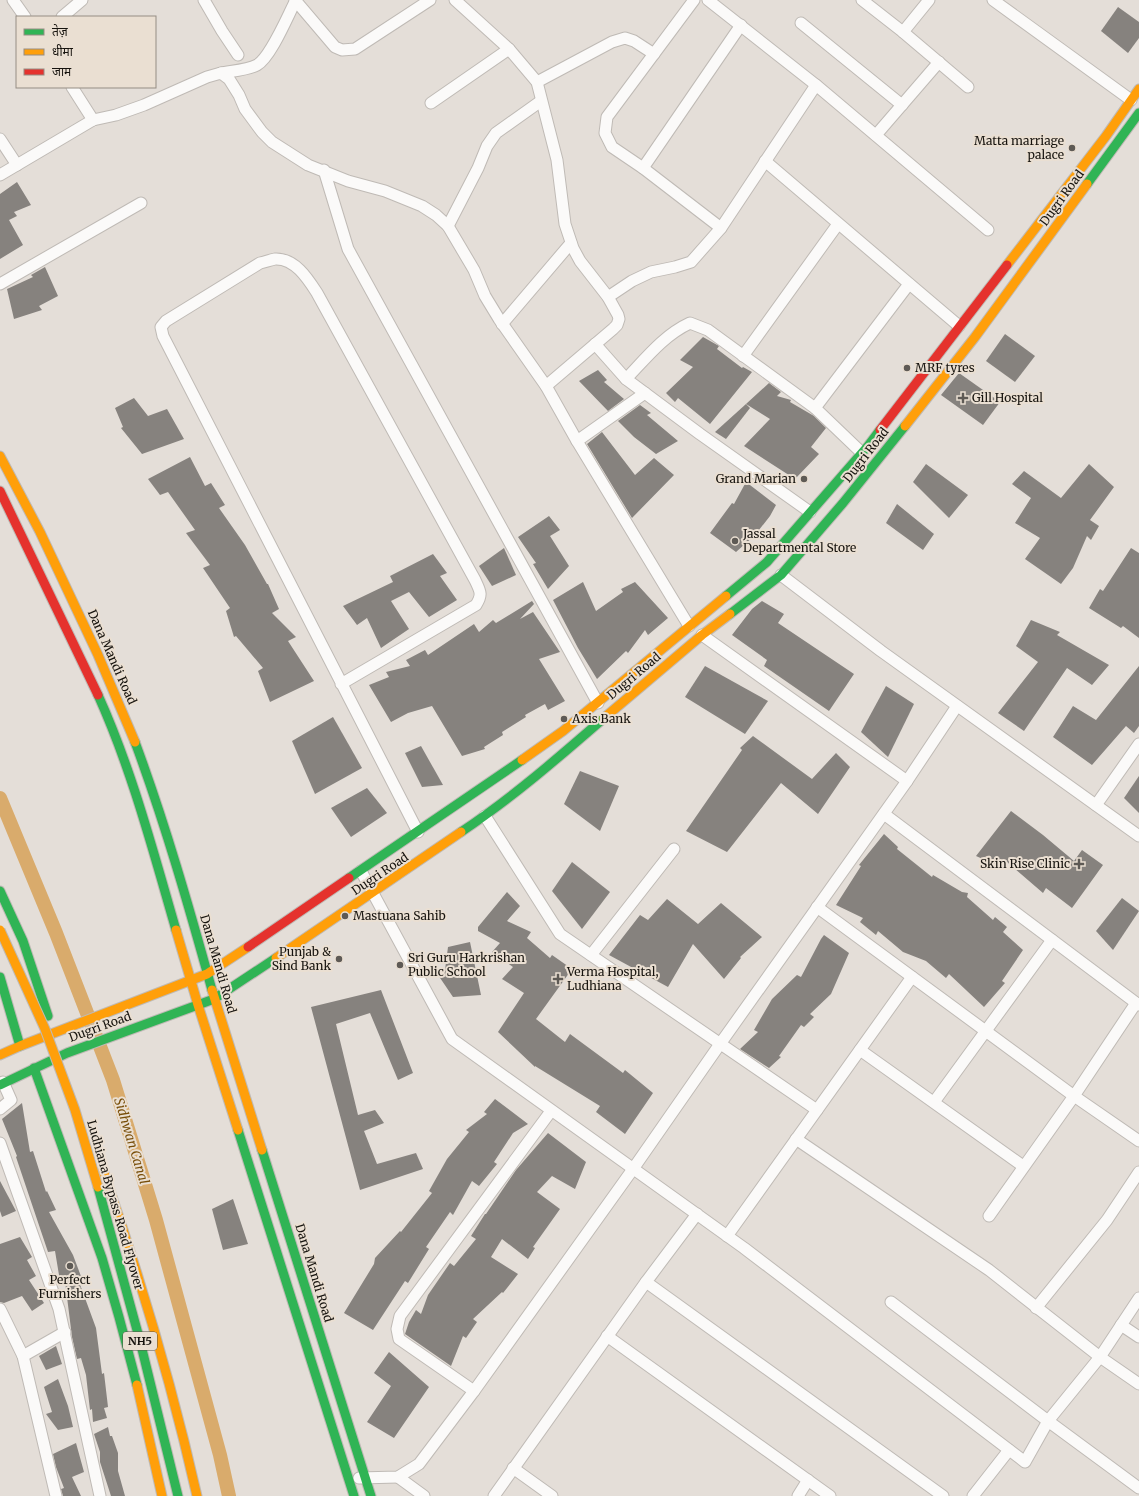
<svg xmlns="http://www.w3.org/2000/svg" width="1139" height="1496" viewBox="0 0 1139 1496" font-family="Merriweather,'Noto Sans Devanagari',serif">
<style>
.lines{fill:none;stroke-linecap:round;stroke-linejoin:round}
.canal{stroke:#d9ab6c;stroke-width:14}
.building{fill:#86827e}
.street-casing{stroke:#bfbab5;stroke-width:13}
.fast-casing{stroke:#bfbab5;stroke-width:11}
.slow-casing{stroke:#bfbab5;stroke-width:11}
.jam-casing{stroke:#bfbab5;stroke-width:11}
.street{stroke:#fbfaf9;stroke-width:11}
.fast{stroke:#30b455;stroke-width:9}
.slow{stroke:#ff9f0a;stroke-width:9}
.jam{stroke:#e5322d;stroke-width:9}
.slow-bridge-casing{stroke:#bfbab5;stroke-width:11;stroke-linecap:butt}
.slow-bridge{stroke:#ff9f0a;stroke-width:9}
.poi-dot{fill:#5e5a55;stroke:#eadfd2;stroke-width:1.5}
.labels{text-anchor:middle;stroke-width:4;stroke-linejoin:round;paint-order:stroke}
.shield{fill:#eadfd2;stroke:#565049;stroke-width:1}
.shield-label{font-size:11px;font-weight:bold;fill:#16130e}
.poi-label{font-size:12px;fill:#16130e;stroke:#eadfd2;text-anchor:start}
.street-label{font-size:12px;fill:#16130e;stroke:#eadfd2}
.water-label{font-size:13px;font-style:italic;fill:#784e09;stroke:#eadfd2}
</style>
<rect width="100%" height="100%" fill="#e4ded8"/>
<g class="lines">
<path class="canal" d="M0 798 56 933 113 1080 156 1220 220 1455 229 1496"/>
</g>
<g class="building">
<path d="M1118 7 1139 22V38L1128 53 1101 31Z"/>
<path d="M17 182 31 205 14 212 17 216 9 220 23 245 0 259V194Z"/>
<path d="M45 267 58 296 39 306 42 310 14 319 7 289 33 277 31 275Z"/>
<path d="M1005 334 1035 356 1015 382 986 361Z"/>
<path d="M703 337 719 346 717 349 742 368 743 367 752 372 710 424 678 398 675 402 666 393 693 367 680 360Z"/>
<path d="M598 370 607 380 604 382 624 399 608 411 579 381Z"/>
<path d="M959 373 1000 402 983 425 941 395Z"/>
<path d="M769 383 781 392 777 396 791 400 790 402 814 416 826 428 811 447 819 454 795 479 744 446 770 419 746 404Z"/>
<path d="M134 398 148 416 167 409 184 439 142 454 121 428 123 427 115 408Z"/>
<path d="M746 404 750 408 726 439 715 432Z"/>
<path d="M640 405 651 413 647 415 678 441 656 454 634 437 618 421Z"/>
<path d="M602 432 635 475 654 458 674 475 632 518 587 444Z"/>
<path d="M190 457 205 486 211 483 225 505 219 508 245 545 267 584H268L279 609 272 613 296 637 288 641 314 681 270 702 258 671 263 668 236 636 234 637 226 611 230 608 203 568 210 565 186 533 195 530 168 492 160 495 148 479Z"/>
<path d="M926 464 968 495 949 518 913 482Z"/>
<path d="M1089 464 1114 487 1090 520 1099 526 1091 540 1087 536 1073 568 1061 584 1025 559 1040 538 1015 523 1031 498 1012 484 1024 471 1061 498Z"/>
<path d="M746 482 776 505 770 516 755 535 736 552 710 533 732 503 734 504Z"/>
<path d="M897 504 934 534 923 550 886 523Z"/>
<path d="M549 516 560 530 550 536 569 566 548 589 533 564 536 563 518 537Z"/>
<path d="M504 548 516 575 492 586 479 566Z"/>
<path d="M1131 548 1139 553V638L1123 626 1121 628 1089 608 1100 589 1103 591Z"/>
<path d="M433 554 447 573 440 576 457 600 429 617 409 592 391 601 409 629 381 648 367 618 357 625 343 606 393 582 390 576Z"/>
<path d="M583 582 596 611 623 592 621 589 635 582 668 618 648 635 645 630 628 653 626 651 597 679 578 648 553 600Z"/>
<path d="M532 601 534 604 520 619 533 612 560 652 539 659 565 701 548 710 545 704 525 715 526 717 502 732 503 735 484 747 485 749 462 756 432 706 408 713 391 722 369 685 389 677 386 672 410 666 406 660 425 650 428 655 474 624 479 632 493 620 496 623Z"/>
<path d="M762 601 784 614 778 623 854 674 829 711 764 666 767 660 732 635 752 609Z"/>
<path d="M1031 620 1060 632 1057 635 1109 665 1092 685 1067 668 1024 731 998 713 1038 662 1016 646Z"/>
<path d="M705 666 768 701 745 734 685 697Z"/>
<path d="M1139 666V726L1134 733 1126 726 1092 765 1053 737 1073 706 1096 720Z"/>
<path d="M886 686 914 704 888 757 861 732Z"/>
<path d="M333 717 362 768 315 794 292 741Z"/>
<path d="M753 736 812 779 836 753 850 767 818 814 781 783 727 852 686 831 742 750 740 748Z"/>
<path d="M421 746 443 785 422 787 405 753Z"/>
<path d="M580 771 619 786 600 831 564 804Z"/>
<path d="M1139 776V813L1124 798Z"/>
<path d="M367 788 387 813 351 837 331 808Z"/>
<path d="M1011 811 1043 835 1074 861 1082 850 1103 865 1072 908 1046 888 1043 893 1007 862 1003 868 976 856Z"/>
<path d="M884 834 898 847 897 849 932 877 933 875 962 892 968 893 967 897 993 920 995 917 1007 927 1003 932 1023 950 1002 981 1005 983 984 1007 949 974 946 978 926 961 903 952 878 931 876 935 860 922 863 918 836 905 861 866 859 865Z"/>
<path d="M572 862 610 892 582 929 552 891Z"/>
<path d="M507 892 520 906 507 921 531 932 527 938 550 958 552 955 572 969 536 1019 565 1042 570 1034 623 1073 625 1070 653 1093 625 1134 596 1112 600 1106 535 1066V1067L498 1032 524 993 502 979 513 967 492 952 500 943 478 931V927Z"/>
<path d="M1122 898 1139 911 1113 950 1096 931Z"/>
<path d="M667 899 698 924 721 903 762 937 740 957 741 958 724 979 693 944 668 987 609 955 640 915 648 920Z"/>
<path d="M824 935 849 953 831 994 810 1014 814 1017 804 1027 801 1025 779 1056 781 1057 769 1068 740 1049 758 1032 754 1030 772 999 797 975 801 977 821 939Z"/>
<path d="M470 942 481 995 453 997 434 969 445 970 448 947Z"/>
<path d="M381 990 413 1073 398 1080 370 1013 336 1024 358 1115 375 1110 384 1123 364 1131 377 1164 416 1153 423 1169 360 1190 311 1007Z"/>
<path d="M495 1099 528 1124 513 1133 494 1162 497 1164 479 1186 472 1181 453 1215 450 1212 426 1247 429 1249 408 1283 405 1281 373 1330 344 1313 374 1264 375 1258 400 1231 401 1232 432 1193 429 1191 447 1159 469 1132 466 1130 487 1114 484 1112Z"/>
<path d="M22 1103 30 1152 33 1151 46 1192 47 1191 56 1210 49 1212 73 1255 82 1279H78L96 1328 102 1374 104 1373 108 1407 104 1408 107 1418 93 1422 92 1409 90 1410 86 1375 81 1358 77 1359 72 1337 65 1281H60L55 1251 48 1252 16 1157 17 1156 2 1119Z"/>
<path d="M548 1133 586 1162 575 1189 552 1176 537 1192 560 1209 533 1247 535 1248 528 1259 502 1239 491 1257 518 1274 503 1293 502 1292 473 1319 477 1322 466 1338 463 1336 451 1366 405 1334 409 1322 416 1310 421 1314 428 1295 450 1263 454 1266 476 1239 471 1236 485 1214H486L516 1170Z"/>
<path d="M0 1181 16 1211 2 1217 0 1211Z"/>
<path d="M233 1199 248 1244 223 1250 212 1209Z"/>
<path d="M20 1237 32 1257 27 1260 36 1276 29 1280 44 1303 32 1311 22 1296 4 1303 0 1302V1244Z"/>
<path d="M56 1346 62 1364 46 1370 39 1356Z"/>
<path d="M389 1352 429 1387 394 1438 367 1422 391 1386 374 1373Z"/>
<path d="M58 1379 68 1406 73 1427 58 1430 46 1414 52 1412 44 1387Z"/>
<path d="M108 1427 110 1436H112L118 1453V1471L125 1496H111L100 1462V1452L94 1434Z"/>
<path d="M76 1443 84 1472 72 1477 81 1496H63L61 1489 64 1488 56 1467 53 1454Z"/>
</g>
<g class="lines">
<g class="street-casing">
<g id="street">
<path d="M13 0 25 17"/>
<path d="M204 0 222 31 238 55"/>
<path d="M295 0 335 47 342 50 355 49 430 0"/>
<path d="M455 0 509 49 537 82 557 160 565 224 573 248 580 261 608 297 618 315 619 319 617 325 613 329 546 386"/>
<path d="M694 0 607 117 605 133 612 147 643 168 741 25"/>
<path d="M708 0 816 85 988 230"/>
<path d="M862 0 903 32 968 87"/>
<path d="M993 0 1131 100"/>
<path d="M62 17 82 0"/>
<path d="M801 23 902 105"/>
<path d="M903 32 929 0"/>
<path d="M221 73C231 71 248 70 257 65 271 57 288 15 296 0"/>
<path d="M537 82 612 42 625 38 634 41 654 54"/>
<path d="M72 87 93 120"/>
<path d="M431 103 509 49"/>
<path d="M876 135 939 62"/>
<path d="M0 139 17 165"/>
<path d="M765 161 959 326"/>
<path d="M643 168 721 228"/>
<path d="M324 170 348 249 598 703"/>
<path d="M0 175 93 120 116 115 144 105 207 77 221 73 229 79 239 95 245 109 262 132 272 142 308 165 348 181 385 191 422 206 436 215 448 226 474 270 485 296 499 319 546 386 577 441 689 626"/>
<path d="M448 226 478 168 487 146 496 133 541 101"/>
<path d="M0 284 141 203"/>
<path d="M608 297 632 281 651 272 675 267 691 262 721 228 816 85"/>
<path d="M502 324 571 243"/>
<path d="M595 344 626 379 700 434 810 512"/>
<path d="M743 356 838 224"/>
<path d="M626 379C646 358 664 335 690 323L708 330 815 408 909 284"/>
<path d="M815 408 862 453"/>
<path d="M577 441 645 393"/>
<path d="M781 575 881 651 1139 836"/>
<path d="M702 635 907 781"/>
<path d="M341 684 476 605C483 594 480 591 475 580L317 293C308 279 295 258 275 259 270 260 265 262 260 263L166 321 161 327 163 336 418 832"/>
<path d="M1096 805 1139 744"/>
<path d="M884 814 1139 1005"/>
<path d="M485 816 560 934 817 1110"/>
<path d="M361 871 452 1039 744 1248 1025 1462 1048 1421 1100 1357 1139 1298"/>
<path d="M817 907 1074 1096 1139 1141"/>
<path d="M591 955 674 849"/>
<path d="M860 1050 1023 1166"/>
<path d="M934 1102 1052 940"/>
<path d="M0 1109 11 1100 3 1082"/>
<path d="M796 1139 989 1270 1100 1357 1139 1384"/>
<path d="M0 1143 59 1309 100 1496"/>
<path d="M697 1214 646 1282 943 1496"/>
<path d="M989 1216 1074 1096 1136 1003"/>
<path d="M727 1236 912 977"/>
<path d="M891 1302 1048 1421 1139 1488"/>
<path d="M1036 1308 1107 1220 1139 1172"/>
<path d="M0 1309 23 1356 56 1496"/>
<path d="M1121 1325 1139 1337"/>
<path d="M607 1336 830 1496"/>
<path d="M23 1356 65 1332"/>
<path d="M474 1391 399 1339 397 1329 400 1316 551 1111"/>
<path d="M513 1468 552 1496"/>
<path d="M398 1477 424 1496"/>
<path d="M359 1478 398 1477 419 1464 474 1391 633 1169 720 1044 907 781 957 706"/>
<path d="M494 1496 646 1282"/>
<path d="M798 1496 808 1480"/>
<path d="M973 1496 1009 1450"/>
</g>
</g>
<g class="fast-casing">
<g id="fast">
<path d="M1087 184 1139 113"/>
<path d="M726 596 767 562 868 446 880 430"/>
<path d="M730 614 781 575 843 503 905 426"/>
<path d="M98 695C132 770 153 851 176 930"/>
<path d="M135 742C165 823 189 907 212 990"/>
<path d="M461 832C512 798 558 758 604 718"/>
<path d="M349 878 522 760"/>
<path d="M0 891 23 941 48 1016"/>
<path d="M0 977 20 1046"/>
<path d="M34 1068 102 1258 119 1317 137 1385"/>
<path d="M0 1085 67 1053 214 999 276 958"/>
<path d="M238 1130 354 1496"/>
<path d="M262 1150 371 1496"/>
<path d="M98 1187 140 1341 178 1496"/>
</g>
</g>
<g class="slow-casing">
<g id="slow">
<path d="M1007 265 1106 136 1139 89"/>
<path d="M905 426 975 337 1087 184"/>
<path d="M0 456 40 532 98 655 135 742"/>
<path d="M604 718 702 635 730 614"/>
<path d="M522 760 563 731 726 596"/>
<path d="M176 930 198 1005 238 1130"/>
<path d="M276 958 461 832"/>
<path d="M212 990 262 1150"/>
<path d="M0 1055 20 1046 207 974 248 947"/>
<path d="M103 1170C140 1277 172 1385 197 1496"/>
<path d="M137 1385 162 1496"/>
</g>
</g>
<g class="jam-casing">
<g id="jam">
<path d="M880 430 1007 265"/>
<path d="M0 491 98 695"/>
<path d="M248 947 349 878"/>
</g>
</g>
<use href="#street" class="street"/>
<use href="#fast" class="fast"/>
<use href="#slow" class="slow"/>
<use href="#jam" class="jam"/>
<g class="slow-bridge-casing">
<path id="slow-bridge" d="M0 930 45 1029 75 1110 98 1187"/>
</g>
<use href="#slow-bridge" class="slow-bridge"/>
</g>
<g class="poi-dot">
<circle cx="1072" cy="148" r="4"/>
<circle cx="907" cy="368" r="4"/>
<path d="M961 392h4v4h4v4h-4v4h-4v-4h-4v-4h4z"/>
<circle cx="804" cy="479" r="4"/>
<circle cx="735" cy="541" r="4"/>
<circle cx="564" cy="719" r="4"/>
<path d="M1077 858h4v4h4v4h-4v4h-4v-4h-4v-4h4z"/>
<circle cx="345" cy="916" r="4"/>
<circle cx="339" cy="959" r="4"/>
<circle cx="400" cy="965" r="4"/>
<path d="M556 973h4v4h4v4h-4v4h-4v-4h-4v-4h4z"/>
<circle cx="70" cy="1266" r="4"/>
</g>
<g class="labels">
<rect class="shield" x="123" y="1332" width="34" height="18" rx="3"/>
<g class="shield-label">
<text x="140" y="1345">NH5</text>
</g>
<g class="poi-label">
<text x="1064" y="145" text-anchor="end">Matta marriage<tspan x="1064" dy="14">palace</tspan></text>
<text x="915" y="372">MRF tyres</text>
<text x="972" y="402">Gill Hospital</text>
<text x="796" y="483" text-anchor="end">Grand Marian</text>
<text x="743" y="538">Jassal<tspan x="743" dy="14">Departmental Store</tspan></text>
<text x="572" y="723">Axis Bank</text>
<text x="1070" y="868" text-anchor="end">Skin Rise Clinic</text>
<text x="353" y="920">Mastuana Sahib</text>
<text x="331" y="956" text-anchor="end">Punjab &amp;<tspan x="331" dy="14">Sind Bank</tspan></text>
<text x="408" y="962">Sri Guru Harkrishan<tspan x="408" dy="14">Public School</tspan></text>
<text x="567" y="976">Verma Hospital,<tspan x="567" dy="14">Ludhiana</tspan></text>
<text x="70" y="1284" text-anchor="middle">Perfect<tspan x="70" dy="14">Furnishers</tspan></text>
</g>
<g class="street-label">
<text transform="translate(1062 198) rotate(-54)" y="4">Dugri Road</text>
<text transform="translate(866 455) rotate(-52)" y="4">Dugri Road</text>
<text transform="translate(112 657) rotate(66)" y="4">Dana Mandi Road</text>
<text transform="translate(634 676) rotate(-40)" y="4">Dugri Road</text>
<text transform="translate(380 874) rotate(-34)" y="4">Dugri Road</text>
<text transform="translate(218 964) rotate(74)" y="4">Dana Mandi Road</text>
<text transform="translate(100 1027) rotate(-20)" y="4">Dugri Road</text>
<text transform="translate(115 1205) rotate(74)" y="4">Ludhiana Bypass Road Flyover</text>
<text transform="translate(314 1273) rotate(73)" y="4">Dana Mandi Road</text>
</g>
<g class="water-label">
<text transform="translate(132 1141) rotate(73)" y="5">Sidhwan Canal</text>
</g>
</g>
<rect x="16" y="16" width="140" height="72" fill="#eadfd2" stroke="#958d84"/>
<rect x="24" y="29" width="20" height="6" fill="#30b455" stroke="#958d84"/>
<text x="52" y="36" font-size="12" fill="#16130e">तेज़</text>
<rect x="24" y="49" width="20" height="6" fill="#ff9f0a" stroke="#958d84"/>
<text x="52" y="56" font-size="12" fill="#16130e">धीमा</text>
<rect x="24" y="69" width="20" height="6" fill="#e5322d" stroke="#958d84"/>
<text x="52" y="76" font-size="12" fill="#16130e">जाम</text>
</svg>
